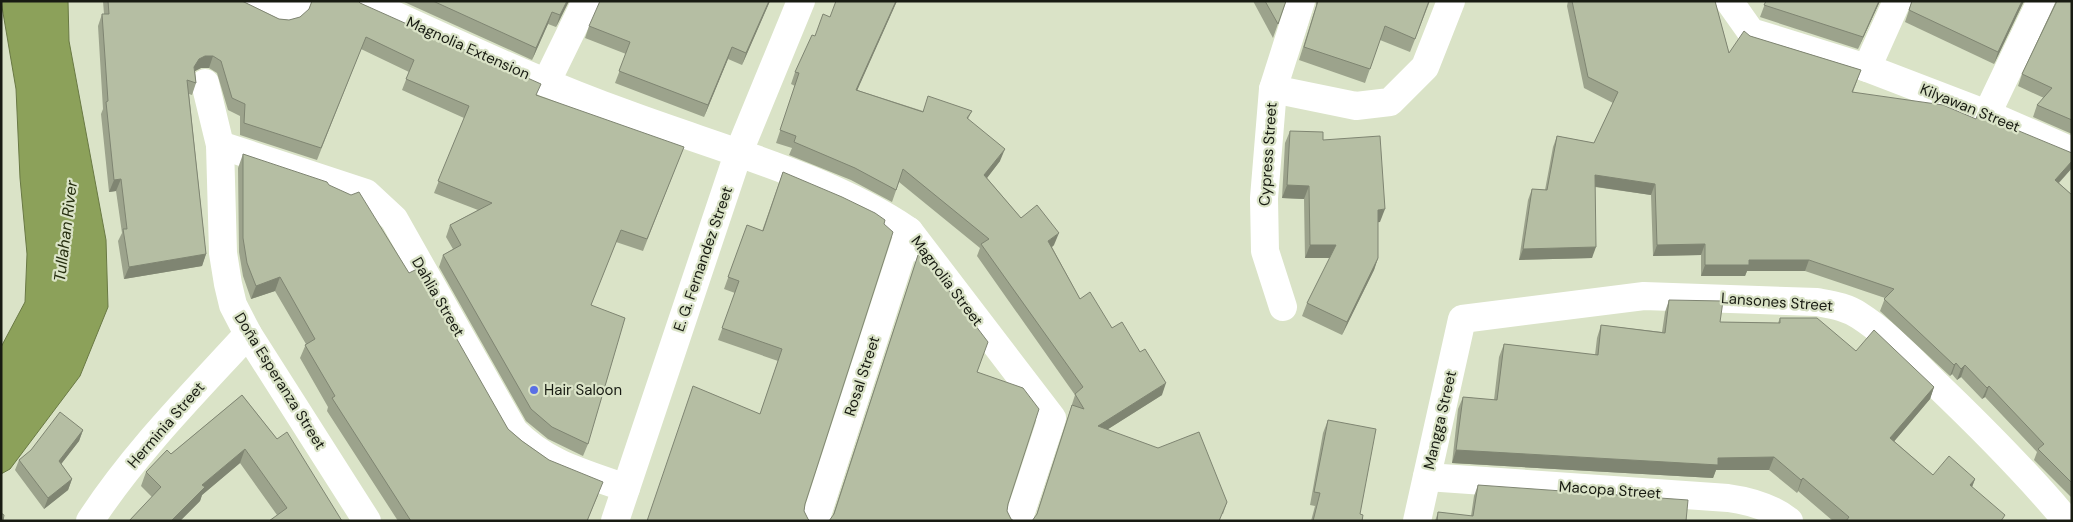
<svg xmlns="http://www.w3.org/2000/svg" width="2073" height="522" viewBox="0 0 2073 522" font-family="'DM Sans',sans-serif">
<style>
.water{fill:#8ca15a;stroke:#697944}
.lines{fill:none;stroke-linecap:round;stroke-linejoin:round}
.minor{stroke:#fff;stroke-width:28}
.wall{fill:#9ca38c}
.shaded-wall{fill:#7f8572}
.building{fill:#b5bea3;stroke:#7f8572}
.poi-dot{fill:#5a6fe5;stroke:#dae3c7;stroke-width:2}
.labels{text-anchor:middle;stroke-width:4.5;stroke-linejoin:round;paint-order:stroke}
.street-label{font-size:15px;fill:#181b12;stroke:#dae3c7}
.poi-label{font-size:15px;fill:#181b12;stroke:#dae3c7;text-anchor:start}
.water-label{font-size:16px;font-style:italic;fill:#252d0e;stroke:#dae3c7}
</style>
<rect width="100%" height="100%" fill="#dae3c7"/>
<path class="water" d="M1 1H68L69 41 106 240 108 307 80 376 10 469 1 474V347L25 302 27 254 20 178 16 89Z"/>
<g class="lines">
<g class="minor">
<path d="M245 1 281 17 291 14 297 1"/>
<path d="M363 1C450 40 537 82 627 114 718 148 830 177 909 231L1052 418 1018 521"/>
<path d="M1729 1 1751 32 1867 68 1987 114 2072 151"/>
<path d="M1867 68 1897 1"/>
<path d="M205 83 220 145 223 253 228 284 233 305 248 334 367 521"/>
<path d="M546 83 586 1"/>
<path d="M1273 89 1356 106 1390 102 1425 67 1451 1"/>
<path d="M1987 114 2041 1"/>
<path d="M220 145 366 193 394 219 514 431C546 464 584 473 626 488"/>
<path d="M1283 307 1265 251 1264 198 1273 89 1301 1"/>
<path d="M1427 477 1728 498C1750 501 1771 507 1789 521"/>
<path d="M90 521C135 452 193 394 248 334"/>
<path d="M615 521 738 154 801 1"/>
<path d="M815 521 909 231"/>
<path d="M1417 521 1462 319 1644 296 1817 302C1833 305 1847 307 1860 316 1888 334 1911 360 1935 383 1981 427 2026 472 2067 521"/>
</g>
</g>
<g class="wall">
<path d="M103 1H242L279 19 289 20 360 3 537 95 679 159 643 251 616 242 591 305 588 444 583 456 548 439 526 421 439 267 443 255 453 249 446 237 450 225 478 210 434 193 464 118 402 90 409 72 361 49 317 160 240 135V116L228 110 217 73 209 68H201L195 71 196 83 192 95 189 94 206 254 202 266 124 279 118 241 122 233 116 191 109 192 101 114 103 109 98 26 102 14H104Z"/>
<path d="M402 1H569L556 27 548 24 532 60Z"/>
<path d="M770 1 742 65 728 59 704 117 615 83 626 54 585 38 589 26Z"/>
<path d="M897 1 857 90 923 111H972L968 119 1000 161 987 178 1021 218 1054 245 1052 247 1080 299 1112 328 1162 395 1108 429 1227 502 1223 514 1036 516 1075 395 977 256 980 248 899 182 892 202 851 180 789 155 792 148 776 143 795 86 791 84 795 72 815 36 830 17Z"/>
<path d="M1253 1H1286L1273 38Z"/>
<path d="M1316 1H1430L1410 52 1380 40 1365 83 1299 60 1316 6Z"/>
<path d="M1568 1H1715L1729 53 1750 36 1861 70 1853 92 1976 119 2072 153V168L2059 183 2072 195V498L2034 460 2037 452 1985 397 1982 399 1961 377 1957 380 1952 374 1950 376 1880 311 1885 298 1805 271H1747L1745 276H1701V255L1653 256 1651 195 1595 187 1592 258 1519 260 1528 200 1532 189 1545 190 1553 147 1557 136 1594 143 1613 103 1584 88 1567 6Z"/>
<path d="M1766 1H1880L1858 49 1760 17Z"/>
<path d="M1912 1H2024L1994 64 1905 22Z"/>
<path d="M2056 1H2072V134L2033 117 2037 105 2044 98 2018 86 2022 74Z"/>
<path d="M1290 131 1323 140 1380 222H1378V258L1374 270 1342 335 1302 316 1307 303 1330 258H1305L1304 199 1282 198 1285 143Z"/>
<path d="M243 154 329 185 409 273 508 429 522 441 598 495 587 521H398L327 411 328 407 300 358 306 344 275 291 251 299 243 276 239 252 238 168Z"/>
<path d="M783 172 805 504 804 511 808 519 646 521 760 414 778 361 718 340 735 293 724 289 747 225 762 231Z"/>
<path d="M918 255 977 372 1008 504 1007 511 1011 519 833 515Z"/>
<path d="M1669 300 1720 322 1778 323 1780 318 1856 351 1934 387 1930 399 1894 441 1933 475 1975 479 1972 487 2003 521H1833L1798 491 1797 493 1769 470H1716L1713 478 1452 463 1458 409 1463 397 1494 400 1499 357 1504 344 1595 355 1597 338 1601 325 1662 332 1665 312Z"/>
<path d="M242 395 342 521 277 515 240 463 202 495 200 501 180 521H129L152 497 141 486 146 472 171 454Z"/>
<path d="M1328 420 1360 514 1362 521H1311L1315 506 1310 505 1323 433Z"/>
<path d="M83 430 79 441 61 464 72 479 68 490 44 509 15 470 19 460Z"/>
<path d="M1478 485 1686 521H1435L1438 512 1471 516 1474 496Z"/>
</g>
<g class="shaded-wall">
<path d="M567 1H569L556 27 560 15Z"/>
<path d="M769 1H770L742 65 746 53Z"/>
<path d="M896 1H897L852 102 856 90Z"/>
<path d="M1879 1H1880L1858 49 1863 37Z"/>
<path d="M2022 1H2024L1994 64 1998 52Z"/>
<path d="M552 12 548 24 532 60 536 48Z"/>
<path d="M732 47 728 59 704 117 708 105Z"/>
<path d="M205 56H213L209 68H201L195 71 194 67 199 59Z"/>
<path d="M1005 149 1000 161 980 187 984 175Z"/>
<path d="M2072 161V168L2051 191 2055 180Z"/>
<path d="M1595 175 1655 184 1651 195 1591 186Z"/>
<path d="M121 179 116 191 109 192 114 180Z"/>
<path d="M1287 185 1309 186 1304 199 1282 198Z"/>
<path d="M1385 209 1380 222 1373 223 1378 210Z"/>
<path d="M1059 233 1054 245 1044 254 1048 241Z"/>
<path d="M1705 244 1701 255 1653 256 1657 245Z"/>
<path d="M1310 245H1336L1331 258H1305Z"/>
<path d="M1596 247 1592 258 1519 260 1523 249Z"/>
<path d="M206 254 202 266 124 279 129 267Z"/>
<path d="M1378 258 1374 270 1342 335 1347 322Z"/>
<path d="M1749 260H1809L1805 271H1747L1745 276H1701L1705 265Z"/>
<path d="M280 277 275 291 251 299 256 286Z"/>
<path d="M1956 363 1952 374 1950 376 1954 365Z"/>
<path d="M1965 365 1961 377 1957 380 1961 369Z"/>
<path d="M1166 383 1162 395 1094 438 1098 426Z"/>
<path d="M1989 386 1985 397 1982 399 1987 388Z"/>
<path d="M1934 387 1930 399 1886 451 1890 438Z"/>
<path d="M83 430 79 441 55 472 59 461Z"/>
<path d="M245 449 240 463 202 495 200 501 180 521H171L202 485Z"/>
<path d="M1456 450 1718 458 1774 457 1769 470H1716L1713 478 1452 463Z"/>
<path d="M1803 478 1798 491 1797 493 1801 480Z"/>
<path d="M72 479 68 490 44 509 48 498Z"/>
<path d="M1975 479 1970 492V485Z"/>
</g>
<g class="building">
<path d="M108 1H242L279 19 289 20 300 17 309 9 312 1H358L360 3 541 84 536 95 684 147 647 239 621 230 591 305 625 318 588 444 552 427 531 409 443 255 461 245 450 225 492 203 438 181 469 106 406 79 414 60 366 37 321 148 244 123 245 104 232 98 221 61 213 56H205L199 59 194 67 196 83 187 80 206 254 129 267 123 229H127L121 179 114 180 106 102 108 101 102 14H109Z"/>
<path d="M433 1H567L560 15 552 12 536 48Z"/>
<path d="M600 1H769L746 53 732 47 708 105 619 71 630 42 589 26Z"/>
<path d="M836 1H896L856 90 923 112 928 96 972 111 967 118 1005 149 984 175 1021 218 1037 205 1059 233 1048 241 1080 299 1090 292 1112 328 1122 322 1140 352 1145 349 1166 383 1098 426 1158 448 1199 432 1227 502 1219 521H1032L1037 514 1072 405 1084 409 1075 394 1083 387 981 244 989 239 903 169 896 190 855 168 794 142 796 136 780 130 799 73 795 72 812 35 815 36 823 14 830 17Z"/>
<path d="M1265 1H1286L1278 24Z"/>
<path d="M1318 1H1429L1415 39 1385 26 1370 69 1304 47Z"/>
<path d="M1572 1H1715L1729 53 1744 31 1750 36 1861 70 1852 92 1943 105 1976 119 1978 114 2072 153V161L2055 180 2072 195V483L2038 449 2044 444 1989 386 1987 388 1965 365 1961 369 1956 363 1954 365 1884 299 1894 289 1809 260H1749V265H1705V244L1657 245 1655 184 1595 175 1596 247 1523 249 1532 189 1547 190 1557 136 1594 143 1618 92 1588 77Z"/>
<path d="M1766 1H1879L1863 37 1764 5Z"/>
<path d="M1912 1H2022L1998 52 1909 10Z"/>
<path d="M2057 1H2072V120L2037 105 2052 88 2022 74Z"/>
<path d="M1290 131 1323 132V140L1380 136 1385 209 1378 210V258L1347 322 1307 303 1336 245H1310L1309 186 1287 185Z"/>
<path d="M243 154 327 182 329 185 351 195 359 192 409 273 417 269 508 429 522 441 549 460 603 482 587 521H411L332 398 335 396 305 345 315 339 280 277 256 286 247 263 243 238Z"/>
<path d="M783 172 842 197 875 213 885 220 884 224 893 232 805 504 804 511 808 519 810 521H647L693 386 760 414 782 349 722 328 739 281 728 277 747 225 763 231Z"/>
<path d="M918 255 928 263 988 342 977 372 1023 388 1039 409 1008 504 1007 511 1011 519 1014 521H829L834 514Z"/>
<path d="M1669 300 1723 301 1720 322 1780 323V318H1817L1856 351 1874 330 1934 387 1890 438 1933 475 1949 456 1975 479 1970 485 2005 515 2001 521H1846L1849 517 1803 478 1801 480 1774 457 1718 458V465L1456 450 1463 397 1497 400 1504 344 1598 355 1601 325 1665 333Z"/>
<path d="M242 395 277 439 287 432 342 521H269L287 508 245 449 202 485 205 487 171 521H129L161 487 146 472 167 450 171 454Z"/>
<path d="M60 412 83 430 59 461 72 479 48 498 19 460 31 450Z"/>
<path d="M1328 420 1376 429 1360 514 1363 515 1362 521H1313L1320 493 1314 492Z"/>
<path d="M1478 485 1688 500 1686 521H1437L1438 512 1473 516Z"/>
<path d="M1 513 4 515 3 521H1Z"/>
</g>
<circle class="poi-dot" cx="534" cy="390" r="5"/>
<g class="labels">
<g class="street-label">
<text transform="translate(468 48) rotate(24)" y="5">Magnolia Extension</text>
<text transform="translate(1970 108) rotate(22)" y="5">Kilyawan Street</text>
<text transform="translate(1268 154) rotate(-86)" y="5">Cypress Street</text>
<text transform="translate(703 259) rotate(-71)" y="5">E. G. Fernandez Street</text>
<text transform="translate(947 281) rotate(53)" y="5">Magnolia Street</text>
<text transform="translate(438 297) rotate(60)" y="5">Dahlia Street</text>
<text transform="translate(1777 302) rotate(4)" y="5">Lansones Street</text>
<text transform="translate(862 376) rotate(-72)" y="5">Rosal Street</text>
<text transform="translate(280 381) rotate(58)" y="5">Doña Esperanza Street</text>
<text transform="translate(1440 420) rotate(-77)" y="5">Mangga Street</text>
<text transform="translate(166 425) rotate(-49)" y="5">Herminia Street</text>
<text transform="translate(1610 490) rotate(4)" y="5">Macopa Street</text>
</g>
<g class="poi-label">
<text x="544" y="395">Hair Saloon</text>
</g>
<g class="water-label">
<text transform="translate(65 231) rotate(-83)" y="6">Tullahan River</text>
</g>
</g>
<rect width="2073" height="522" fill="none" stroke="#181b12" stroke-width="5"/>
</svg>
